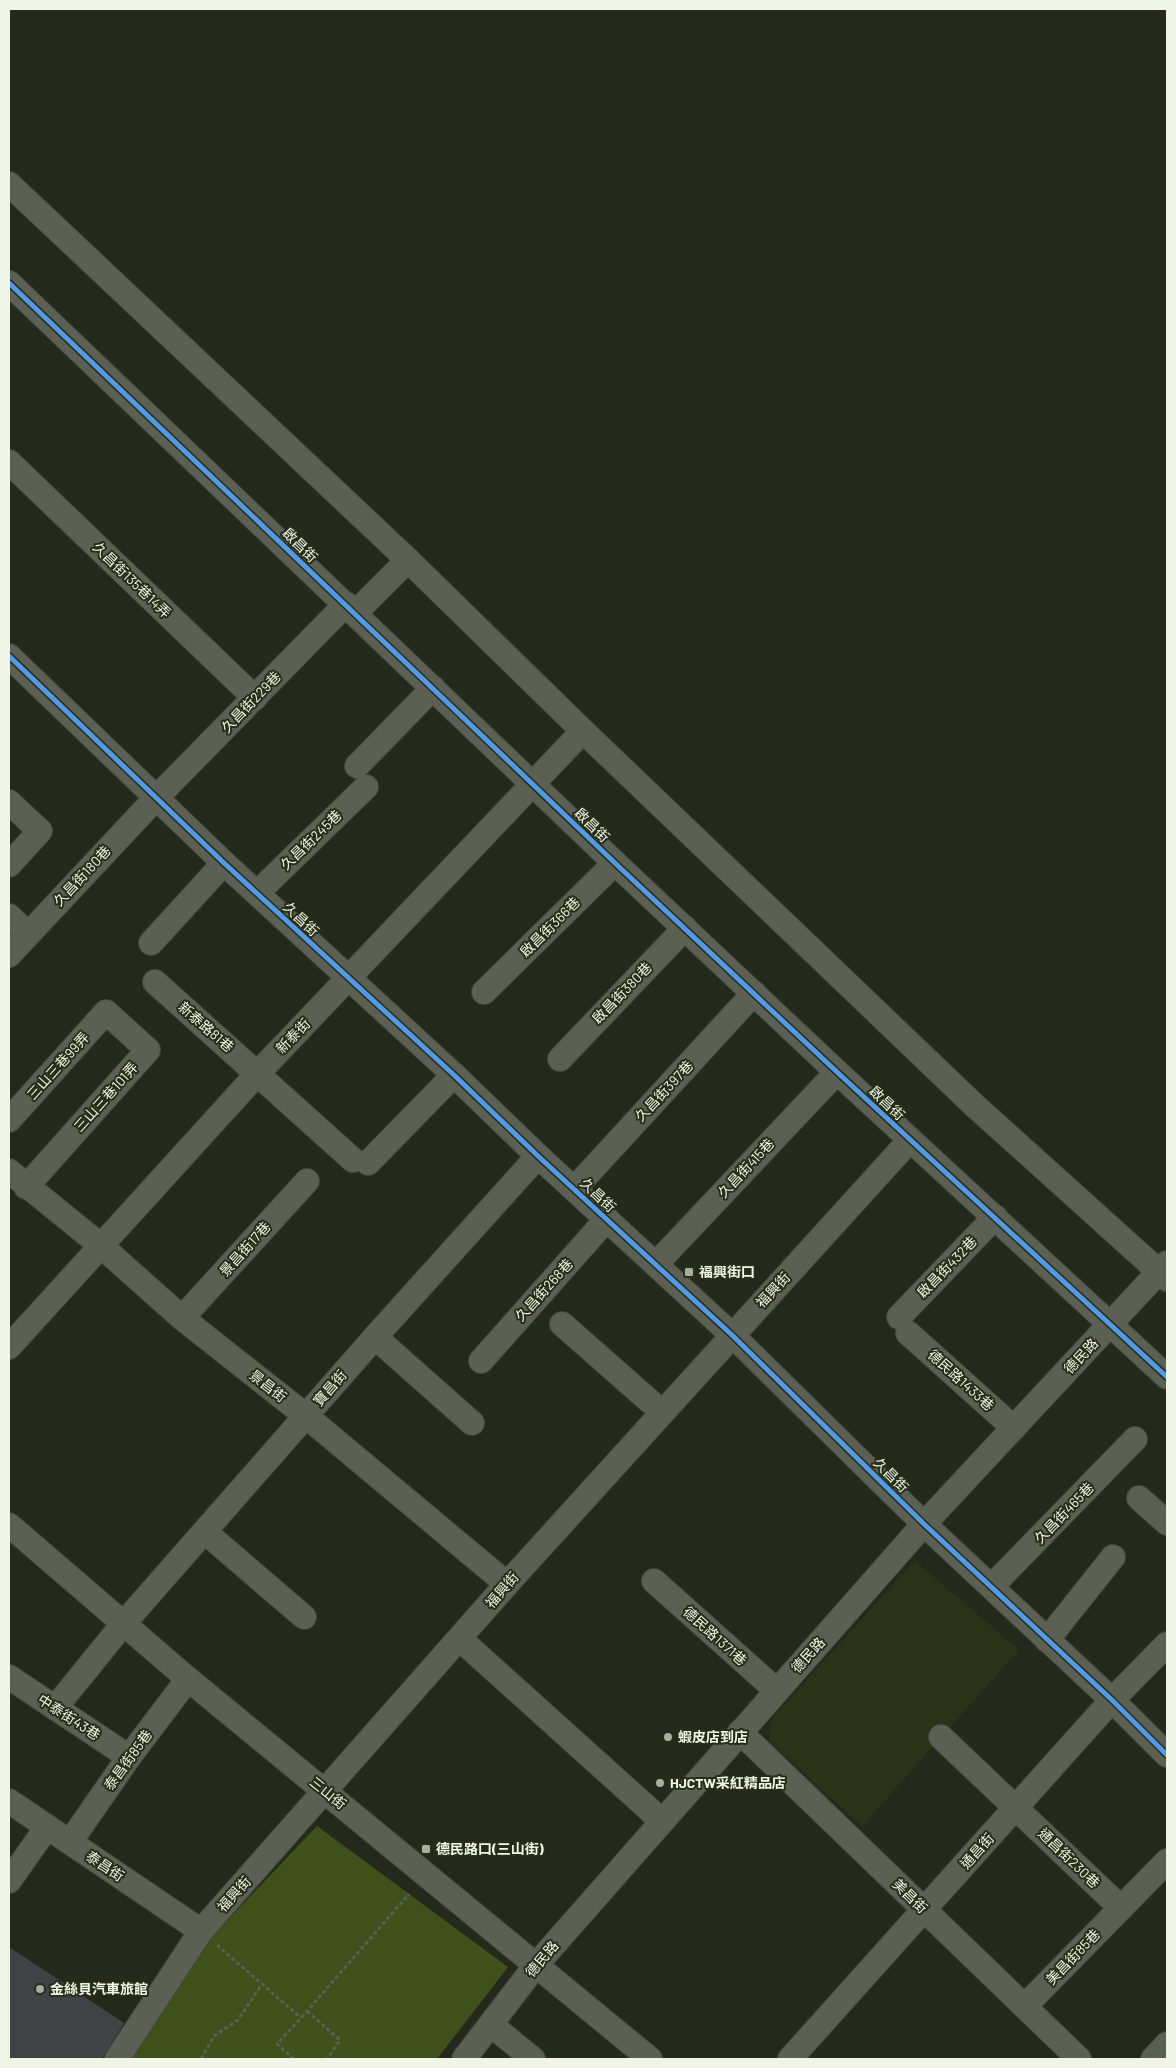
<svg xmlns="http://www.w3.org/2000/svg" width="1176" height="2068" viewBox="0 0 1176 2068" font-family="Barlow,'Noto Sans TC',sans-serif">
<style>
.built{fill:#2a3318}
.green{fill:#40501a}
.building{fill:#414246}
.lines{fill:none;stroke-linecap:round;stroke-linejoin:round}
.minor-casing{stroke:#43473c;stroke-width:26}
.path{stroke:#5b5f53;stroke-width:3;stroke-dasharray:4 2.5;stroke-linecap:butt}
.minor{stroke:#5b5f54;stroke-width:24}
.cycleway-casing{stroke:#262e17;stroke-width:8}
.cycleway{stroke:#5399e6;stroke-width:5}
.poi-dot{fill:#a9aea0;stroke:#262e17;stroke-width:2}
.labels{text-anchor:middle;stroke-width:4;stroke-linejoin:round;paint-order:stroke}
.street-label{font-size:14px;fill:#f0f6e7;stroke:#262e17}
.poi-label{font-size:14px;font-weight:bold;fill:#f0f6e7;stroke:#262e17;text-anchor:start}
</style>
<rect width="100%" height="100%" fill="#25291c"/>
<path class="built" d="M915 1561 1019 1650 862 1826 769 1741 772 1718Z"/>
<path class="green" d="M317 1826 508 1967 437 2059H132L203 1946Z"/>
<path class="building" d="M9 1947 124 2023 102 2059H9Z"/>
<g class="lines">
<g class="minor-casing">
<g id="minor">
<path d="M9 184 408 560 583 731 974 1105 1167 1279"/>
<path d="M9 283 615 863 837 1072 1167 1377"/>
<path d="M9 462 255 698"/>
<path d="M355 613 408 560"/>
<path d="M9 656 224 863 454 1075 538 1156 732 1335 924 1524 1112 1700 1167 1755"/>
<path d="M357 766 433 688"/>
<path d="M9 802 40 831 9 865"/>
<path d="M257 893 366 787"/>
<path d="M9 916 28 934"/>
<path d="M151 943 224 863"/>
<path d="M9 955 156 798 346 604"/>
<path d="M155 982 353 1160"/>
<path d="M484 992 615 863"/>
<path d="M560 1059 685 928"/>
<path d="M9 1120 106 1012 148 1050 26 1187"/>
<path d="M368 1163 454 1075"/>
<path d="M9 1171 100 1245 182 1318 306 1416 507 1584"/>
<path d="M575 1188 754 993"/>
<path d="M656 1264 837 1072"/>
<path d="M899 1317 995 1217"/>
<path d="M182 1318 307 1181"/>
<path d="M562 1324 662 1412"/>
<path d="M908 1333 1014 1428"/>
<path d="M375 1337 472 1423"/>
<path d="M9 1347 258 1073 583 731"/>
<path d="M481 1361 607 1219"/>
<path d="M1139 1498 1167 1523"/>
<path d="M9 1525 188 1679 650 2059"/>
<path d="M205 1532 304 1617"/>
<path d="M654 1581 777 1691"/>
<path d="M992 1586 1135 1439"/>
<path d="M460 1639 662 1821"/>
<path d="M1047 1640 1113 1557"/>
<path d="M9 1677 129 1757"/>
<path d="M55 1708 124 1623 375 1337 538 1156"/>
<path d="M740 1732 1079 2059"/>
<path d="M941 1737 1121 1908"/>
<path d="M9 1801 201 1931"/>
<path d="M70 1842 129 1757 188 1679"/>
<path d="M9 1881 47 1827"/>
<path d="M1025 2006 1167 1861"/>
<path d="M491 2025 533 2059"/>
<path d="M117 2059 201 1931 507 1584 910 1140"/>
<path d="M464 2059 536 1965 777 1691 924 1524 1167 1263"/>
<path d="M790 2059 1112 1700 1167 1644"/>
<path d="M1153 2059 1167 2044"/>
</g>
</g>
<g class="path">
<path d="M217 1945 301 2018"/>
<path d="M307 2011 340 2040 327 2059"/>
<path d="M201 2059 214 2036 238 2020 262 1984"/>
<path d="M294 2059 277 2044 301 2018 409 1894"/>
</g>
<use href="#minor" class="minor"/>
<g class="cycleway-casing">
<g id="cycleway">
<path d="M9 283 615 863 837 1072 1167 1377"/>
<path d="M9 656 224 863 454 1075 538 1156 732 1335 924 1524 1112 1700 1167 1755"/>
</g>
</g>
<use href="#cycleway" class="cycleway"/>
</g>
<g class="poi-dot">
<rect x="684" y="1267" width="10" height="10" rx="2.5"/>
<circle cx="668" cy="1737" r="5"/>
<circle cx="660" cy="1783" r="5"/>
<rect x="421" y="1844" width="10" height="10" rx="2.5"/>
<circle cx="40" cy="1989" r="5"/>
</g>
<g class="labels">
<g class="street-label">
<text transform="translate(300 545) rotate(44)" y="5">啟昌街</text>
<text transform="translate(132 580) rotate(44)" y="5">久昌街135巷14弄</text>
<text transform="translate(251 702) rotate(-46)" y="5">久昌街229巷</text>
<text transform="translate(592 825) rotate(44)" y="5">啟昌街</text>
<text transform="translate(311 840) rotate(-44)" y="5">久昌街245巷</text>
<text transform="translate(82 876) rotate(-47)" y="5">久昌街180巷</text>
<text transform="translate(301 919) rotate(43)" y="5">久昌街</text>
<text transform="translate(550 927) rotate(-45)" y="5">啟昌街366巷</text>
<text transform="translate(622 993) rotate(-46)" y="5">啟昌街380巷</text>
<text transform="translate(206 1027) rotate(41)" y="5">新泰路81巷</text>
<text transform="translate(293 1036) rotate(-46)" y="5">新泰街</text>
<text transform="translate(58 1066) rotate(-48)" y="5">三山三巷99弄</text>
<text transform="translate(664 1091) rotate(-47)" y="5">久昌街397巷</text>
<text transform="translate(106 1097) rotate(-48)" y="5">三山三巷101弄</text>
<text transform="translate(887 1103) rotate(43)" y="5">啟昌街</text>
<text transform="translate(746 1168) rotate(-47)" y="5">久昌街415巷</text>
<text transform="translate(598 1195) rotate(43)" y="5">久昌街</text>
<text transform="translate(245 1249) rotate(-48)" y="5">景昌街17巷</text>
<text transform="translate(947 1267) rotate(-46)" y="5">啟昌街432巷</text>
<text transform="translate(544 1290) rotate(-48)" y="5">久昌街268巷</text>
<text transform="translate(773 1290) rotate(-47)" y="5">福興街</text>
<text transform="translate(1081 1356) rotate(-47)" y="5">德民路</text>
<text transform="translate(961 1380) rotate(42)" y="5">德民路1433巷</text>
<text transform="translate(268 1386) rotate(38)" y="5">景昌街</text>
<text transform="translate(330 1388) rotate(-49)" y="5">寶昌街</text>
<text transform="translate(891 1475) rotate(45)" y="5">久昌街</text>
<text transform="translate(1064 1513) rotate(-46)" y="5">久昌街465巷</text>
<text transform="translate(502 1590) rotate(-49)" y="5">福興街</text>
<text transform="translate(715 1636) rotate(42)" y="5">德民路1371巷</text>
<text transform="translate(808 1655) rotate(-48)" y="5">德民路</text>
<text transform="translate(69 1717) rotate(33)" y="5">中泰街43巷</text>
<text transform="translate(128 1760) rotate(-54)" y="5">泰昌街85巷</text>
<text transform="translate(328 1793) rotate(39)" y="5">三山街</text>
<text transform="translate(977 1851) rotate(-48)" y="5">通昌街</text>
<text transform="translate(1069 1858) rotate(44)" y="5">通昌街230巷</text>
<text transform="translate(105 1866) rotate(34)" y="5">泰昌街</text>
<text transform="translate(234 1894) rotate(-48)" y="5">福興街</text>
<text transform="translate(910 1896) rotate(44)" y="5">美昌街</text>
<text transform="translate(1073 1957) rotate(-46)" y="5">美昌街85巷</text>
<text transform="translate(542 1959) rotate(-50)" y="5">德民路</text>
</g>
<g class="poi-label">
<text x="699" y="1277">福興街口</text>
<text x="678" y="1742">蝦皮店到店</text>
<text x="670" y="1788">HJCTW采紅精品店</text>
<text x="436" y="1854">德民路口(三山街)</text>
<text x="50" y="1994">金絲貝汽車旅館</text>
</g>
</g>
<rect width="1176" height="2068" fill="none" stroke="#f0f6e7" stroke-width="20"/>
</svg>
